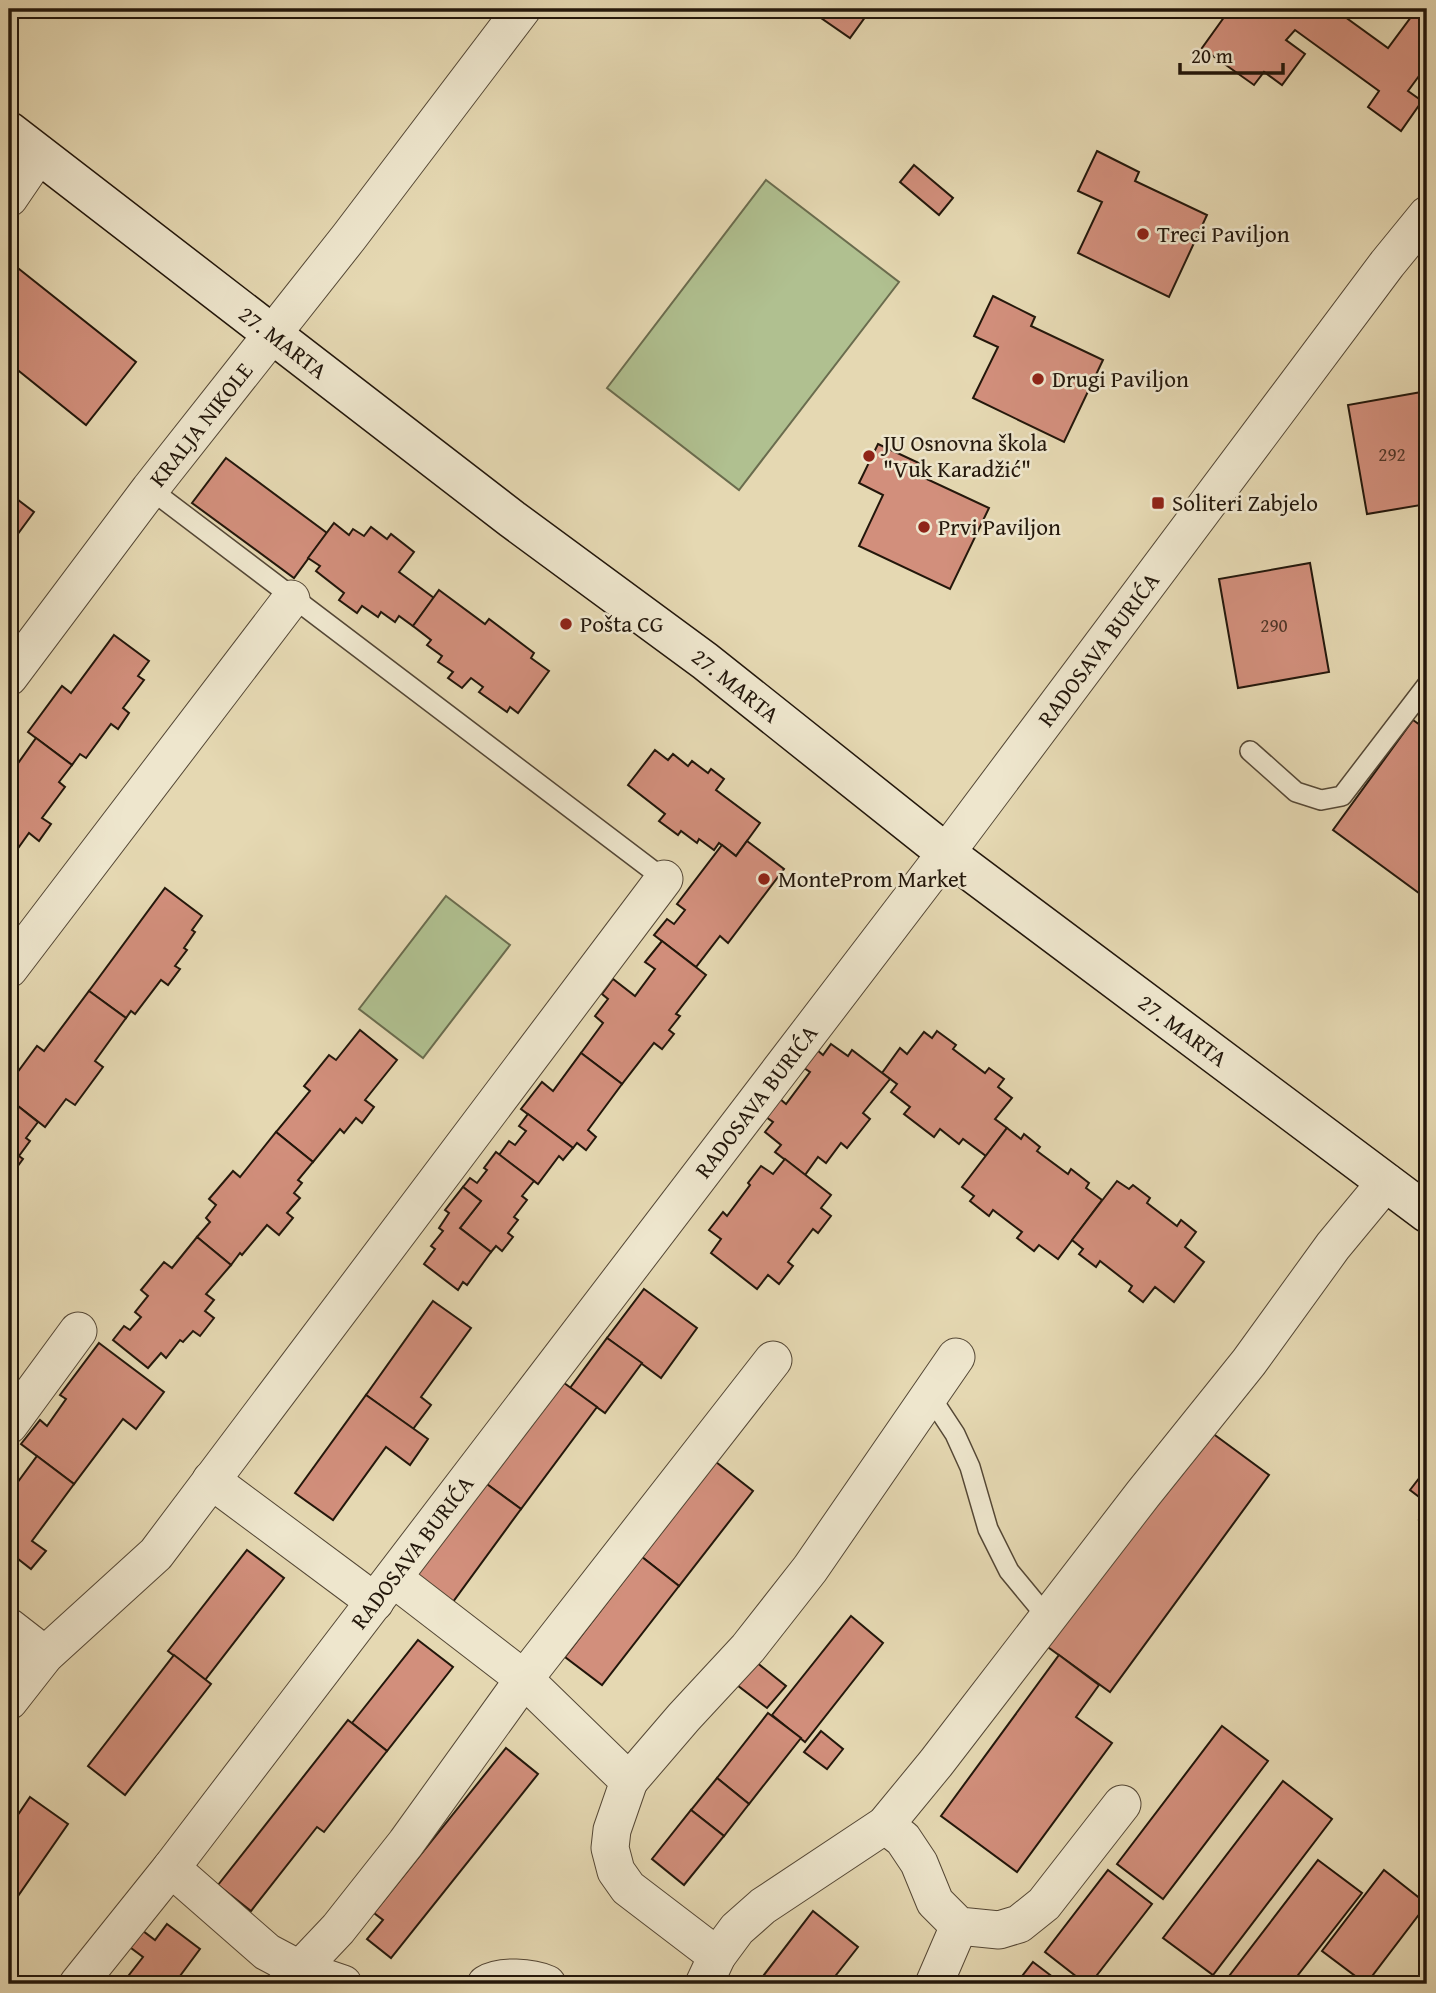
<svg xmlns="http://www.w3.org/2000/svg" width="1436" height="1993" viewBox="0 0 1436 1993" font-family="'Gentium Book Plus',serif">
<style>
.green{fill:#b0c090;stroke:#6a6c4e;stroke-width:2}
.building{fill:#d28f7c;stroke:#23170b;stroke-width:2}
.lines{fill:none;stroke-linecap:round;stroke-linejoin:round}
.lane-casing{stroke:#544735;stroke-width:22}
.street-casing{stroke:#544735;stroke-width:39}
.secondary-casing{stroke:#23170b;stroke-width:41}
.lane{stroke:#eee6cd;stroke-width:19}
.street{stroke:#eee6cd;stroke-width:37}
.secondary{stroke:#eee6cd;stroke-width:38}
.poi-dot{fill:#8f2418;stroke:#eee6cd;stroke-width:2.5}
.labels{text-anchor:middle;stroke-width:5;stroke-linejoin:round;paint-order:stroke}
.number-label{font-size:19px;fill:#4f3527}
.poi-label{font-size:23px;fill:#23170b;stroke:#eee6cd;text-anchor:start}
.street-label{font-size:23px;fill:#23170b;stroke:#eee6cd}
</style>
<rect width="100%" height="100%" fill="#e5d8b2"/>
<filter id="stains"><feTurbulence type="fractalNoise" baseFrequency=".00286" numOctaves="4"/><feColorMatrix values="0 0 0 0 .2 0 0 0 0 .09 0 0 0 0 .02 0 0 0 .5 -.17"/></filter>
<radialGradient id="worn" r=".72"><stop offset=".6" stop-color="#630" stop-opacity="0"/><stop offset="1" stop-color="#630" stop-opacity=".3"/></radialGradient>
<g class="green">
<path d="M766 180 899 282 739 490 607 388Z"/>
<path d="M446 896 510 945 423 1058 359 1009Z"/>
</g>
<g class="building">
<path d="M808 9H871L850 38Z"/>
<path d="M1230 9H1334L1388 48 1417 9H1427V65L1408 91 1422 101 1401 131 1368 107 1379 91 1295 30 1286 40 1305 54 1282 85 1264 72 1254 85 1202 48Z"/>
<path d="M1097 151 1139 172 1135 181 1207 215 1169 297 1078 253 1102 202 1078 191Z"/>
<path d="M914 165 953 198 939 215 900 182Z"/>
<path d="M9 261 136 362 86 425 9 363Z"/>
<path d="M993 296 1035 317 1031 326 1103 360 1064 442 973 398 998 347 974 336Z"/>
<path d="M1427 391V504L1367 514 1348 405Z"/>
<path d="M878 444 921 464 916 474 989 508 950 589 859 546 883 495 859 483Z"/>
<path d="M226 458 327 533 294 578 192 503Z"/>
<path d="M9 493 34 512 9 546Z"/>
<path d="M334 523 349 535 353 529 364 536 371 527 387 539 391 534 414 552 399 572 434 598 413 626 399 616 395 622 381 612 378 617 362 606 357 613 339 600 344 593 316 571 320 566 308 558Z"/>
<path d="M1310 563 1329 672 1238 688 1219 579Z"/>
<path d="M439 590 485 624 489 619 534 653 531 658 549 671 518 713 510 707 507 712 479 692 483 687 471 678 462 688 448 678 453 672 438 662 442 656 427 645 431 640 413 626Z"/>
<path d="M114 635 149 661 138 676 144 680 123 708 129 713 118 729 111 724 86 758 80 754 72 765 28 732 62 686 71 693Z"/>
<path d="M1413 720 1427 730V899L1333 830Z"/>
<path d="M36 738 72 765 59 782 65 787 42 818 51 824 39 841 29 833 9 861V776Z"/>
<path d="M655 750 668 760 673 754 688 766 692 761 708 773 711 769 724 779 716 790 760 823 736 856 719 843 714 850 699 839 697 843 681 831 678 835 659 821 665 814 628 785Z"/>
<path d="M747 841 784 869 728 943 720 936 696 967 654 935 667 919 674 924 685 910 677 904 722 845 736 856Z"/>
<path d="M165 888 202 916 192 930 195 932 184 948 187 950 175 966 180 969 168 985 161 980 135 1014 131 1011 126 1018 89 991Z"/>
<path d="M662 941 706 975 676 1014 680 1016 669 1030 674 1034 662 1049 654 1043 622 1084 581 1053 603 1023 595 1016 608 999 602 994 613 979 635 996 655 969 645 962Z"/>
<path d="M89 991 126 1018 95 1061 103 1067 75 1105 66 1099 45 1127 9 1099V1079L11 1081 37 1046 44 1051Z"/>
<path d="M360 1030 397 1060 365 1100 374 1107 362 1123 356 1118 344 1133 340 1129 313 1162 276 1132 310 1091 304 1086 329 1055 336 1060Z"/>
<path d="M937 1031 956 1045 953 1049 985 1073 989 1068 1004 1079 998 1087 1012 1098 995 1119 1007 1128 986 1156 963 1139 959 1144 940 1129 934 1137 904 1114 910 1107 891 1092 897 1084 882 1073 900 1048 907 1054 924 1032 932 1038Z"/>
<path d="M831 1044 848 1056 852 1050 890 1079 863 1113 870 1119 847 1148 841 1143 826 1163 818 1157 805 1175 775 1152 781 1145 765 1132 773 1122 766 1117 780 1099 786 1104 810 1072 804 1068 817 1050 823 1055Z"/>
<path d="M581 1053 622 1084 588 1130 596 1137 586 1150 577 1143 573 1148 521 1109 542 1082 553 1091Z"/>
<path d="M9 1099 38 1122 26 1138 30 1141 19 1156 23 1159 12 1174 17 1177 9 1187Z"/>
<path d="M528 1114 573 1148 563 1160 559 1156 538 1184 499 1155 509 1141 515 1145 526 1131 519 1126Z"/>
<path d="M1007 1128 1021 1139 1024 1134 1040 1147 1037 1151 1068 1174 1071 1169 1089 1183 1086 1188 1102 1200 1058 1259 1039 1245 1034 1251 1017 1238 1022 1232 993 1210 989 1216 970 1201 974 1196 962 1187Z"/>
<path d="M276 1132 313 1162 298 1180 302 1183 294 1193 300 1198 287 1213 293 1218 279 1235 267 1225 242 1255 240 1253 231 1265 197 1237 210 1222 206 1218 216 1205 209 1199 233 1171 240 1177Z"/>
<path d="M496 1152 534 1181 522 1196 527 1200 514 1217 518 1220 508 1233 513 1237 502 1251 496 1246 491 1252 460 1228 481 1201 463 1187 470 1178 477 1183 487 1170 484 1168Z"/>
<path d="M785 1159 831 1195 821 1208 831 1216 818 1233 813 1229 788 1262 793 1266 779 1284 768 1275 757 1289 711 1253 721 1239 709 1230 723 1212 727 1216 750 1185 748 1183 761 1166 773 1174Z"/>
<path d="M1117 1181 1129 1189 1133 1185 1150 1198 1147 1203 1177 1226 1181 1220 1196 1232 1185 1247 1204 1262 1174 1302 1155 1287 1143 1302 1129 1291 1132 1286 1100 1261 1096 1267 1079 1254 1083 1249 1072 1240Z"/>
<path d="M463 1187 481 1201 460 1228 491 1252 467 1285 463 1282 458 1290 424 1264 435 1249 431 1246 443 1231 439 1228 449 1213 445 1210Z"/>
<path d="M197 1237 231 1265 206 1294 214 1300 205 1311 214 1318 200 1336 193 1331 183 1342 180 1340 166 1358 161 1353 148 1368 113 1340 124 1326 130 1330 141 1317 135 1312 148 1296 141 1290 164 1262 172 1268Z"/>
<path d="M644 1289 697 1328 661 1378 607 1338Z"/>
<path d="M433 1301 471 1328 421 1397 431 1405 413 1429 366 1395Z"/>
<path d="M607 1338 642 1363 605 1413 570 1388Z"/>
<path d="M99 1343 164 1392 136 1429 123 1419 74 1484 21 1444 40 1420 47 1426 66 1399 60 1395Z"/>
<path d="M560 1380 597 1407 521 1509 484 1482Z"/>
<path d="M366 1395 428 1439 410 1465 386 1447 333 1520 295 1493Z"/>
<path d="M1204 1427 1269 1475 1110 1692 1045 1645Z"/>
<path d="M37 1456 74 1484 32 1541 46 1551 31 1569 18 1559 9 1571V1494Z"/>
<path d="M716 1462 753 1491 679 1586 642 1557Z"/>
<path d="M1427 1468V1503L1410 1490Z"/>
<path d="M484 1482 521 1509 447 1610 410 1582Z"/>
<path d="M1427 1510V1527L1419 1520Z"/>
<path d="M247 1550 284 1578 205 1680 168 1651Z"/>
<path d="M642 1557 679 1586 602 1685 565 1657Z"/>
<path d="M851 1616 883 1643 805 1742 772 1715Z"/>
<path d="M418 1640 453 1667 387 1751 352 1723Z"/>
<path d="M174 1655 211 1684 125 1795 88 1766Z"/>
<path d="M1059 1655 1099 1685 1076 1717 1112 1743 1017 1872 941 1816Z"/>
<path d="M756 1662 786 1686 767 1708 737 1685Z"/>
<path d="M768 1713 801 1738 749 1804 717 1778Z"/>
<path d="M348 1720 387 1751 324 1832 317 1827 251 1911 218 1885Z"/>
<path d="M1222 1726 1268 1761 1163 1899 1117 1864Z"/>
<path d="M821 1731 843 1749 827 1769 804 1752Z"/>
<path d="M506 1748 538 1774 391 1958 367 1939 383 1920 374 1913Z"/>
<path d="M717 1778 749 1804 724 1836 691 1810Z"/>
<path d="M1283 1781 1332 1819 1213 1975 1163 1938Z"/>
<path d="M30 1797 68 1824 9 1909V1828Z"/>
<path d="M691 1810 724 1836 684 1885 652 1859Z"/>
<path d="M1318 1860 1362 1893 1291 1984H1223Z"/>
<path d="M1108 1870 1152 1904 1090 1984H1086L1045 1952Z"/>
<path d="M1384 1870 1427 1904 1366 1984 1322 1951Z"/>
<path d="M813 1911 858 1947 829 1984H757Z"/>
<path d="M167 1924 200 1949 174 1984H122L143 1957 127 1945 139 1928 155 1940Z"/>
<path d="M1033 1962 1062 1984H1016Z"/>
</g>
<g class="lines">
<g class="lane-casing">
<g id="lane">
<path d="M150 489 664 879"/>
<path d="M1250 751 1296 792 1321 800 1342 796 1427 685"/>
<path d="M930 1396 955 1434 970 1467 988 1529 1009 1571 1047 1617"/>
</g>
</g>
<g class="street-casing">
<g id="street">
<path d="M9 198 39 154"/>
<path id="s1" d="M9 677 150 489 349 237 522 9"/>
<path d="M9 969 291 599"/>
<path d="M9 1425 78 1331"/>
<path d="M211 1480 375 1602"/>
<path d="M393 1578 524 1679 629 1781 612 1830 610 1848 616 1871 628 1888 717 1956"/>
<path d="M9 1627 45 1655"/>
<path d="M9 1701 45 1655 156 1554 664 879"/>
<path d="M629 1781 684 1717 748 1648 810 1569 956 1357"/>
<path d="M885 1825 903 1839 919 1863 935 1902 959 1926 999 1930 1019 1924 1044 1904 1122 1804"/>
<path d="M171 1868 267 1952 299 1969 343 1984"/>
<path id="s2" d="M78 1984 171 1868 946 853 1387 264 1427 215"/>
<path d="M286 1984 338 1929 406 1843 524 1679 773 1360"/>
<path d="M486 1984C501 1975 531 1977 547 1984"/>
<path d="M704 1984 717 1956 737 1929 763 1906 885 1825 936 1763 1143 1494 1249 1362 1333 1246 1386 1182"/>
<path d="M934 1984 959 1926"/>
</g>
</g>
<g class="secondary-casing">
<g id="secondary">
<path id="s3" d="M9 131 512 519 705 661 946 853 1427 1213"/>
</g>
</g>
<use href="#lane" class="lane"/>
<use href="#street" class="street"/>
<use href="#secondary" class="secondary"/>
</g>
<g class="poi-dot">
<circle cx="1143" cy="234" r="7"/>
<circle cx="1038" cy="379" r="7"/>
<circle cx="869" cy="456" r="7"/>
<rect x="1151" y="496" width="14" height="14" rx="3.5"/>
<circle cx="924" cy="527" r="7"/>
<circle cx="566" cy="624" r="7"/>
<circle cx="764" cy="879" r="7"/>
</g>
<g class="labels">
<g class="number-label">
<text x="1392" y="461">292</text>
<text x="1274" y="632">290</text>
</g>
<g class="poi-label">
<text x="1157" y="242">Treci Paviljon</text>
<text x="1052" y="387">Drugi Paviljon</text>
<text x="883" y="451">JU Osnovna škola<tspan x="883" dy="26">"Vuk Karadžić"</tspan></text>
<text x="1172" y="511">Soliteri Zabjelo</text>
<text x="938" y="535">Prvi Paviljon</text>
<text x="580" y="632">Pošta CG</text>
<text x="778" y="887">MonteProm Market</text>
</g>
<g class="street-label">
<text dy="8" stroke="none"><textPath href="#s3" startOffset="346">27. MARTA</textPath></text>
<text dy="8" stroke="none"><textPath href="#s1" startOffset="317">KRALJA NIKOLE</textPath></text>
<text dy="8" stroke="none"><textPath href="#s2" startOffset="1680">RADOSAVA BURIĆA</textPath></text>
<text dy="8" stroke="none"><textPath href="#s3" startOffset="914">27. MARTA</textPath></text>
<text dy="8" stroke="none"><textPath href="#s3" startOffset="1479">27. MARTA</textPath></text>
<text dy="8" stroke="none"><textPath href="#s2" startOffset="1113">RADOSAVA BURIĆA</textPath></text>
<text dy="8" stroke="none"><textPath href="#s2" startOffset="546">RADOSAVA BURIĆA</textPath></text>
</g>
</g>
<rect width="1436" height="1993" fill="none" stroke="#e5d8b2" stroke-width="35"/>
<rect x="10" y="10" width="1415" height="1972" fill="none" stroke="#23170b" stroke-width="3.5"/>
<rect x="18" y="18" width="1401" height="1958" fill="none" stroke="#23170b" stroke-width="2"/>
<path d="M1180 63v10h103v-10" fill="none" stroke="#23170b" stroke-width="3.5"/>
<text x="1191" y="63" font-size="21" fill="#23170b" stroke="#eee6cd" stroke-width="5" paint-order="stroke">20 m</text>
<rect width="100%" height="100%" filter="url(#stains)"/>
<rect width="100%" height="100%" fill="url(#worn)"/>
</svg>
